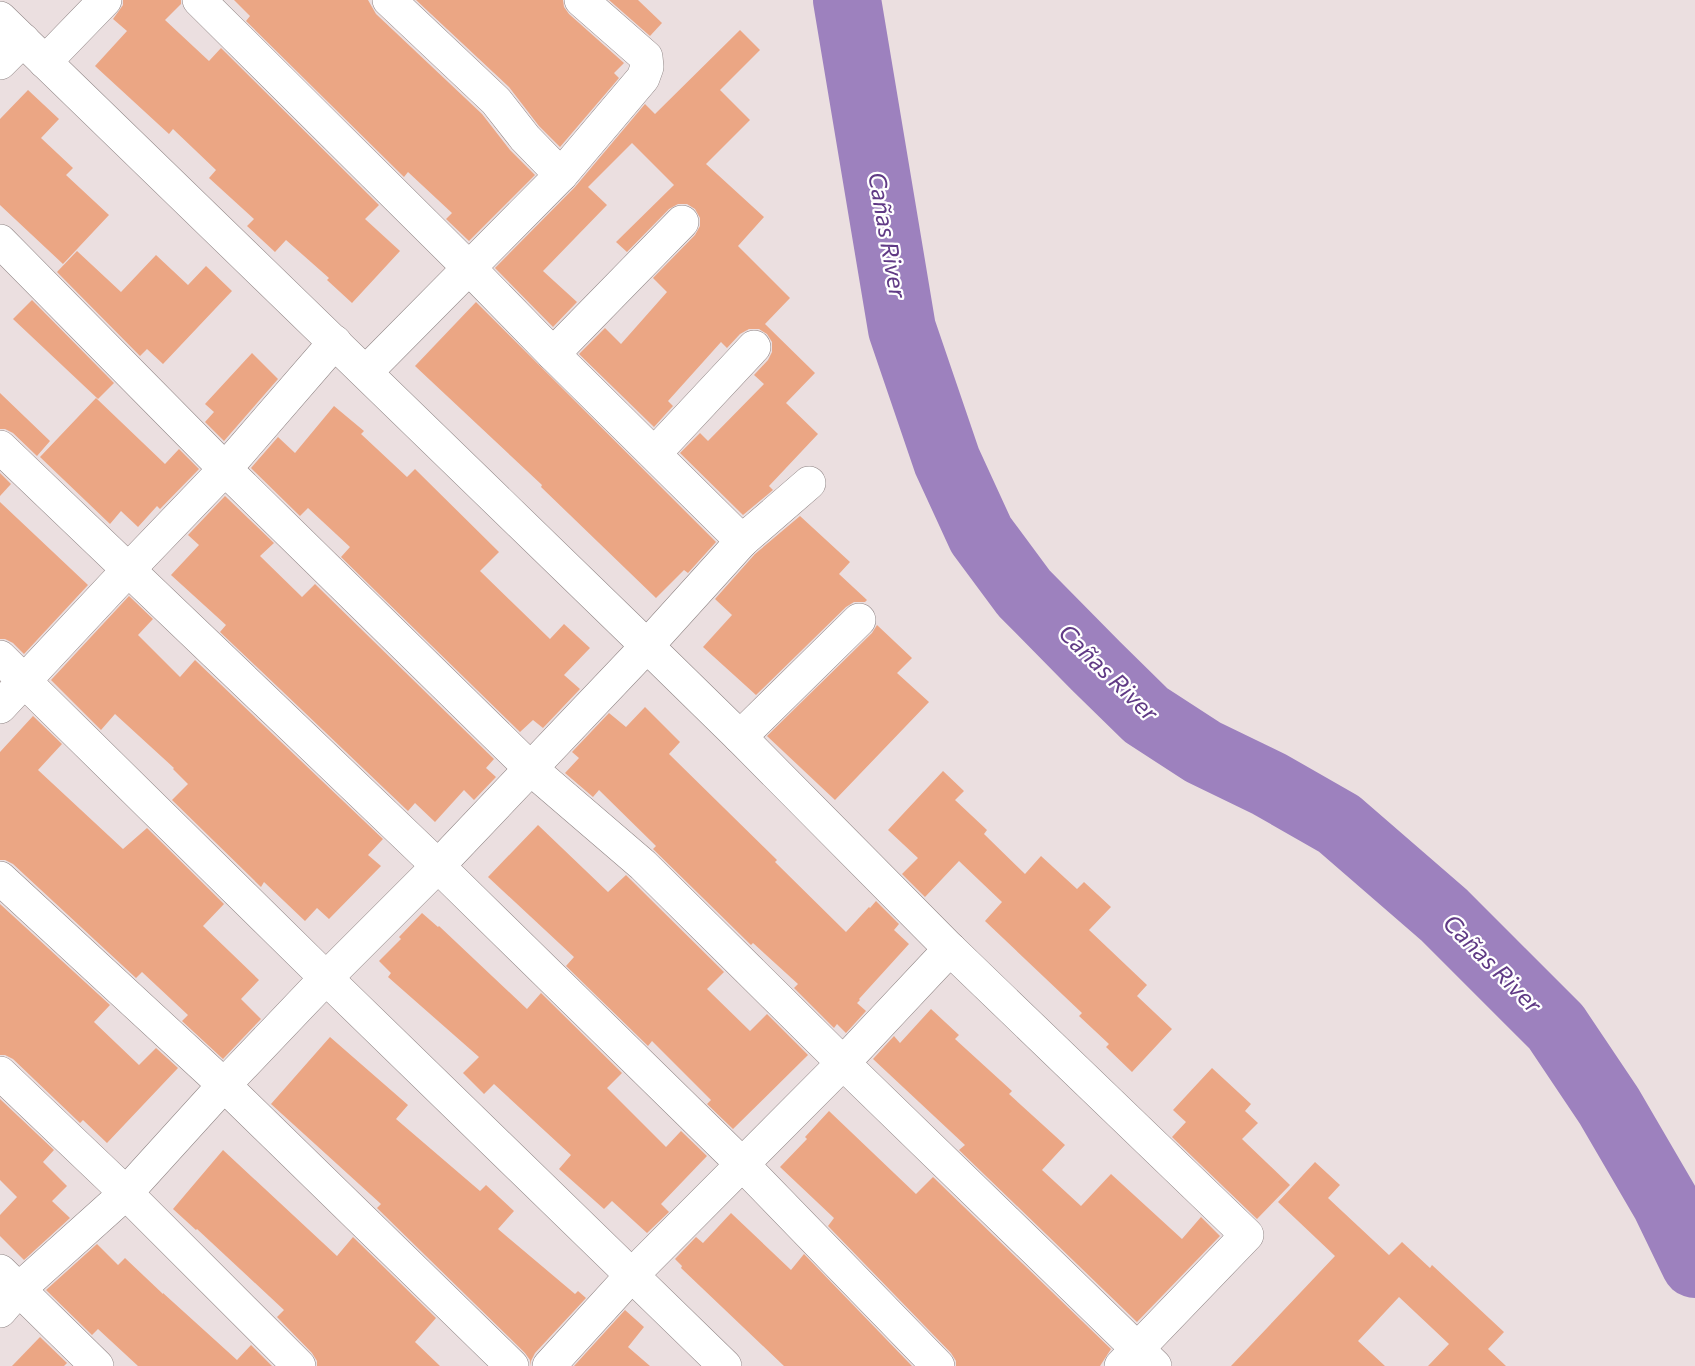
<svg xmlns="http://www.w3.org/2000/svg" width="1695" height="1366" viewBox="0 0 1695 1366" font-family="Commissioner,sans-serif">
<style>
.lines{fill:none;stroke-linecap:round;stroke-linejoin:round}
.river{stroke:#9d81be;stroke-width:68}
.building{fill:#eba684}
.street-casing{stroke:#8f8585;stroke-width:34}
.street{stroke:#fff;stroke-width:33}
.labels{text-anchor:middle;stroke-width:4.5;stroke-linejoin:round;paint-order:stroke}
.water-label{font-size:24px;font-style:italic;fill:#603a85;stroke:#fff}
</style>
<rect width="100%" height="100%" fill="#ebdfe0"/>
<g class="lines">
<path class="river" d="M847 0 902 329 947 461 981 535 1024 593 1096 666 1146 715 1203 752 1269 784 1339 824 1444 915 1556 1027 1609 1106 1665 1202 1695 1264"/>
</g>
<g class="building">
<path d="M123 0H181V4L165 20 209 61 221 48 379 205 365 219 400 251 352 303 327 280 329 278 286 240 275 252 247 226 254 219 209 178 216 170 173 129 169 134 95 66 127 31 113 19 123 5Z"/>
<path d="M234 0H368L376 14 482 114 510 150 535 175 469 241 446 219 452 213 408 172 404 177 246 21 250 16Z"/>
<path d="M416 0H563L564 7 569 14 624 63 614 73 619 78 560 147 539 126 509 87Z"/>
<path d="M609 0H638L662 23 650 36Z"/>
<path d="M740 30 760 50 720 90 750 120 706 164 764 217 738 246 790 298 765 324 815 373 786 403 818 434 769 486 773 490 743 515 680 453 700 433 708 441 764 384 754 375 768 360 772 352V342L767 334 759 329H749L740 334 727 348 721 342 668 401 673 406 654 427 579 354 605 328 621 344 667 292 653 278 695 235 700 226V218L695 209 687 204H678L669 209 627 252 616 242 674 185 632 143 588 187 607 205 543 271 577 302 553 327 495 268 575 187 645 104 655 114Z"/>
<path d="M28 90 59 119 41 138 73 168 66 175 109 215 63 264 0 205V119Z"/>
<path d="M77 251 121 292 156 255 188 285 206 266 232 291 163 364 147 349 140 356 57 272Z"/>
<path d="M32 300 114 383 98 399 13 319Z"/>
<path d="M476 302 716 542 688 573 684 570 656 598 541 487 542 485 415 366Z"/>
<path d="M252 353 278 379 224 441 205 422 214 412 205 404Z"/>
<path d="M0 393 50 441 37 456 13 433 5 429H0Z"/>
<path d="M96 398 165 464 179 449 199 469 160 509 157 506 138 527 121 511 110 524 40 457Z"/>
<path d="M334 406 364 431 361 434 407 477 415 469 499 552 480 571 550 639 564 624 590 648 564 675 580 689 543 728 533 720 520 732 341 557 350 547 308 508 300 516 251 468 278 437 295 453Z"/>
<path d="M0 473 11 484 0 496Z"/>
<path d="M225 496 274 543 260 556 302 597 315 584 494 759 486 768 496 777 474 800 464 790 435 822 415 803 408 811 220 632 226 625 171 575 199 545 188 535Z"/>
<path d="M0 502 88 585 24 654 13 643 5 639H0Z"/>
<path d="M800 516 850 562 839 574 867 600 865 602H854L846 607 756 695 703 647 732 615 715 599 755 554Z"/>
<path d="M129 596 153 619 138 635 180 677 195 660 383 839 368 855 381 866 329 919 317 908 305 921 264 882 261 887 172 800 188 784 173 769 174 768 115 714 101 730 51 680Z"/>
<path d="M877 625 912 658 897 673 929 702 835 800 767 736 872 633Z"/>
<path d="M645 707 680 742 669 754 777 860 775 862 846 932 869 907 870 908 876 901 899 924 894 930 909 944 859 999 860 1000 857 1003 866 1011 846 1033 837 1024 834 1028 794 988 798 984 753 943 751 945 653 849 656 846 599 790 593 797 565 773 579 758 572 752 609 713 626 727Z"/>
<path d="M33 716 62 744 38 770 123 849 147 828 224 904 203 926 259 980 241 999 261 1019 223 1059 182 1021 188 1015 142 972 136 978 13 864 5 860H0V752Z"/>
<path d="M943 771 964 791 955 800 987 830 984 834 1025 874 1041 856 1077 889 1084 882 1111 907 1089 930 1147 985 1137 996 1172 1029 1132 1072 1106 1047 1109 1044 1079 1016 1082 1013 985 921 1002 902 959 861 925 897 902 874 918 858 888 830Z"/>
<path d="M538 825 608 892 626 875 630 879 724 972 707 989 750 1031 767 1014 808 1055 733 1129 707 1104 711 1100 652 1041 648 1046 566 966 574 957 488 877Z"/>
<path d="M0 904 110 1005 94 1022 139 1065 156 1048 178 1068 107 1143 83 1120 80 1123 13 1059 5 1055H0Z"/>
<path d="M422 913 438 927 439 926 527 1009 541 993 622 1073 607 1088 666 1147 681 1131 707 1156 661 1204 669 1212 647 1233 612 1201 604 1209 559 1169 571 1155 494 1084 484 1094 463 1073 479 1057 388 977 391 973 379 961 401 939 399 937Z"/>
<path d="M931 1009 959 1035 955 1039 1012 1091 1009 1094 1065 1145 1042 1170 1081 1206 1111 1174 1182 1239 1201 1217 1220 1236 1137 1322 959 1150 965 1145 873 1059 894 1036 900 1043Z"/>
<path d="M330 1037 408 1105 396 1119 480 1191 486 1185 514 1211 498 1229 575 1294 578 1291 586 1298 535 1353 531 1361V1366L530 1360 525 1353 377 1208 381 1204 271 1104Z"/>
<path d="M1212 1068 1251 1104 1245 1111 1258 1123 1242 1139 1290 1185 1257 1219 1172 1137 1186 1122 1173 1110Z"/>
<path d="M0 1099 54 1150 43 1162 67 1186 52 1201 70 1218 24 1260 0 1236V1215L17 1197 0 1180Z"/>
<path d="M829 1111 916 1194 933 1177 1111 1349 1100 1366H956V1361L951 1353 828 1226 834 1218 780 1167 807 1139 805 1137Z"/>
<path d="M223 1150 337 1256 353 1237 436 1318 415 1342 440 1366H317V1361L312 1353 277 1317 284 1310 197 1229 196 1230 173 1209Z"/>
<path d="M1315 1162 1340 1185 1328 1198 1389 1255 1402 1242 1430 1268 1432 1265 1504 1332 1488 1349 1506 1366H1428L1449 1344 1399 1297 1358 1341 1385 1366H1231L1335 1256 1278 1202Z"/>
<path d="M731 1213 791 1270 804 1254 912 1366H784L681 1268 682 1266 675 1259 696 1237 703 1243Z"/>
<path d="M97 1244 118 1265 125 1258 163 1294V1293L237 1360 251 1345 272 1366H138L98 1329 92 1335 46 1290Z"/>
<path d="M625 1310 644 1327 628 1347 650 1366H574Z"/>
<path d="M40 1337 67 1363 64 1366H12Z"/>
</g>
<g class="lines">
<g class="street-casing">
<g id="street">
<path d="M389 0 496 101 525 138 561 175"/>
<path d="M0 18 647 646 740 737 950 949 1247 1235 1121 1366"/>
<path d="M45 62 105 0"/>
<path d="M0 63 23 40"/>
<path d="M0 241 225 469 530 768 643 865 843 1063 1155 1366"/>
<path d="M553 354 682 222"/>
<path d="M366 372 561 175 643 78 647 67 646 57 581 0"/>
<path d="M0 447 438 866 742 1164 938 1366"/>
<path d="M655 453 754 347"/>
<path d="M742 541 809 483"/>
<path d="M0 657 326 978 725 1366"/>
<path d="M0 707 128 570 225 469 335 342"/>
<path d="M740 737 859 620"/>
<path d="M0 878 224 1085 512 1366"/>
<path d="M0 1073 126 1193 299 1366"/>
<path d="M0 1271 97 1366"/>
<path d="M0 1311 18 1290 126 1193 224 1085 326 978 438 866 647 646 742 541 553 354 470 269 199 0"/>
<path d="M549 1366 632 1275 843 1063 950 949"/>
</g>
</g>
<use href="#street" class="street"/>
</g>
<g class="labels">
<g class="water-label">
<text transform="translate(887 235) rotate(80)" y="8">Cañas River</text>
<text transform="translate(1108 673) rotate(44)" y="8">Cañas River</text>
<text transform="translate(1492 964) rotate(45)" y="8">Cañas River</text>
</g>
</g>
</svg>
